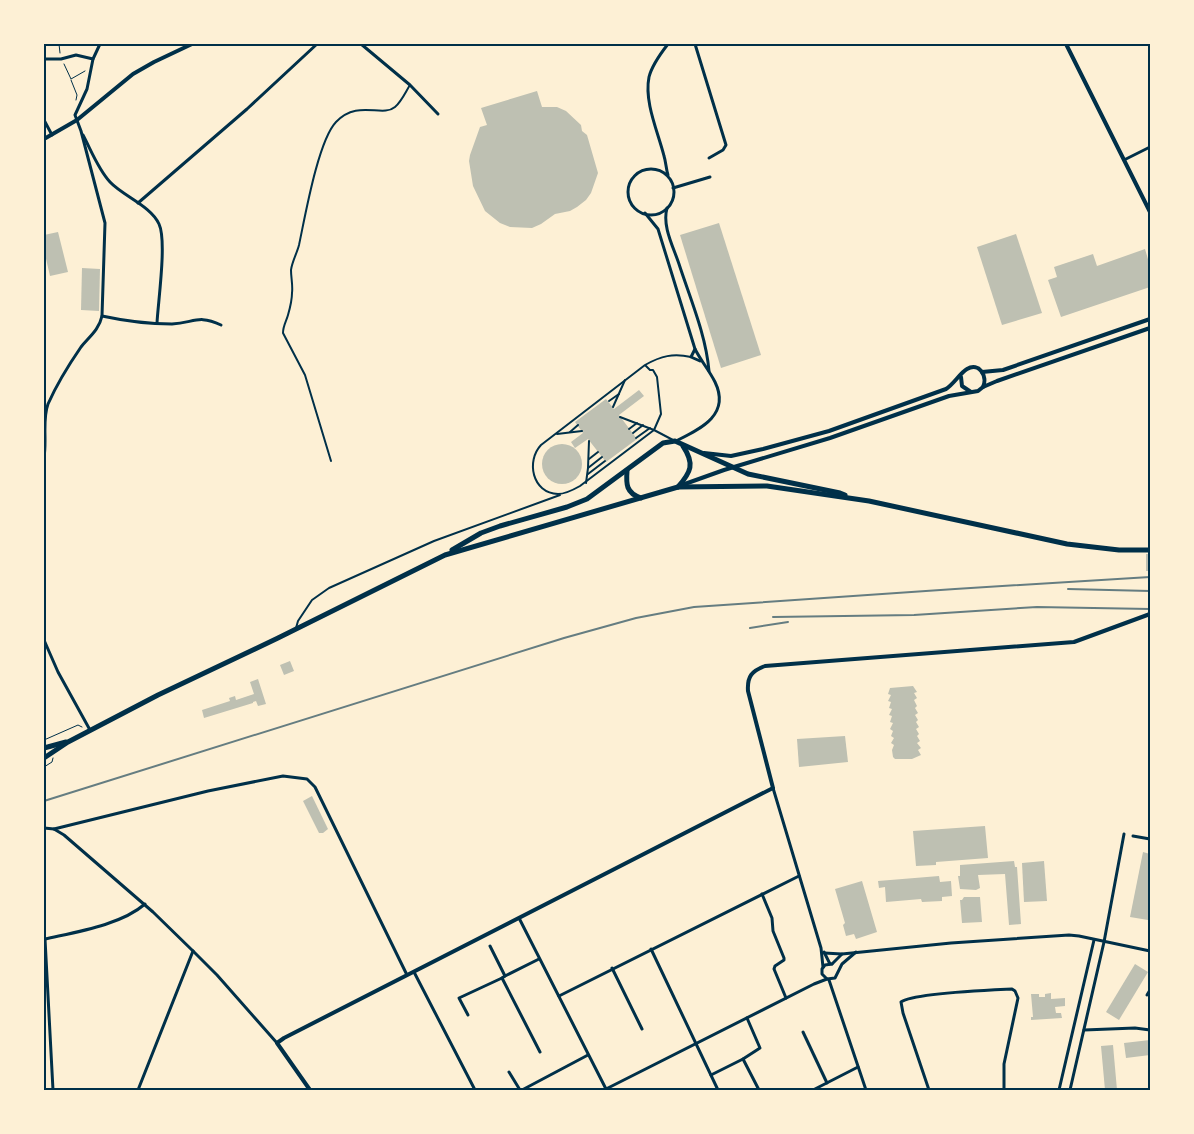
<svg xmlns="http://www.w3.org/2000/svg" width="1194" height="1134" viewBox="0 0 1194 1134" font-family="'Titillium Web',sans-serif">
<style>
.building{fill:#bec0b2}
.lines{fill:none;stroke-linecap:round;stroke-linejoin:round}
.path{stroke:#003049;stroke-width:1}
.service{stroke:#003049;stroke-width:2}
.minor{stroke:#003049;stroke-width:3}
.tertiary{stroke:#003049;stroke-width:4}
.primary{stroke:#003049;stroke-width:5}
.rail{stroke:#657d81;stroke-width:2}
.neatline{fill:none;stroke:#003049;stroke-width:2}
</style>
<rect width="100%" height="100%" fill="#fdf0d5"/>
<g class="building">
<path d="M537 91 542 107H557L566 111 581 125 582 131 587 135 598 173 591 193 586 200 577 207 570 211 555 214 541 224 532 228 510 227 500 223 485 211 473 186 469 161 470 155 480 127 487 125 481 108Z"/>
<path d="M719 223 761 355 721 368 680 235Z"/>
<path d="M58 232 68 272 50 276 44 250V235Z"/>
<path d="M1016 234 1042 313 1002 325 977 247Z"/>
<path d="M1145 249 1150 266V287L1061 317 1048 280 1057 277 1054 267 1093 254 1097 266Z"/>
<path d="M82 268 100 269 99 311 81 310Z"/>
<path d="M639 390 644 396 619 415 637 439 606 462 588 439 575 448 571 442 583 433 575 422 606 399 614 409Z"/>
<circle cx="562" cy="464" r="20"/>
<rect x="1146" y="554" width="4" height="17"/>
<path d="M290 661 294 671 284 675 280 665Z"/>
<path d="M258 679 266 704 258 706 256 701 253 702V703L204 718 202 710 230 701 229 698 235 696 236 700 254 694 250 682Z"/>
<path d="M913 686 917 692 914 693 917 698 914 700 917 706 915 708 918 713 915 715 918 720 916 722 919 727 916 729 919 734 917 736 920 741 917 743 921 748 918 750 921 755 912 759H895L893 757 892 750 894 745 891 743 894 738 891 736 893 731 890 729 893 723 890 722 892 716 889 715 892 709 889 708 891 702 888 701 891 695 888 694 890 688Z"/>
<path d="M44 693H45L46 710H44Z"/>
<path d="M845 736 848 762 799 767 797 739Z"/>
<path d="M312 796 328 829 323 833H319L303 801Z"/>
<path d="M985 826 988 858 936 862V865L916 866 913 831Z"/>
<path d="M1143 852 1150 854V908L1148 920 1130 917Z"/>
<path d="M1014 861 1015 867H1017L1021 924 1009 925 1005 874 978 875 980 888 976 890 960 889 958 876H960V865Z"/>
<path d="M1044 861 1047 901 1024 902 1022 863Z"/>
<path d="M939 876 940 882 951 881 952 896 942 897V901L922 902 921 899 886 902 885 887 879 888 878 881Z"/>
<path d="M862 881 877 932 856 939 854 934 846 936 843 925 845 923 835 889Z"/>
<path d="M964 897H980L982 922 962 923 960 900H962Z"/>
<path d="M1135 964 1148 972 1119 1020 1106 1012Z"/>
<path d="M1051 993V999L1065 998V1006L1055 1007 1056 1013H1061L1062 1018 1031 1020V1017H1033L1031 994H1039V997H1045V994Z"/>
<path d="M1150 1040V1055L1126 1058 1124 1043Z"/>
<path d="M1113 1045 1117 1090H1105L1101 1046Z"/>
</g>
<g class="lines">
<g class="path">
<path d="M59 44 60 53"/>
<path d="M64 64 71 79 85 71"/>
<path d="M71 80 77 95 76 100"/>
<path d="M44 740 78 725 82 727"/>
<path d="M44 767 52 762 53 758"/>
</g>
<g class="service">
<path d="M645 365 650 370H653L657 377 661 414 654 430 580 486C573 490 565 494 558 494 532 493 526 461 541 445L645 365C661 356 673 353 691 357"/>
<path d="M609 401 619 394"/>
<path d="M613 407 625 380"/>
<path d="M620 417 654 430 673 440"/>
<path d="M629 429 637 423"/>
<path d="M570 432 578 425"/>
<path d="M633 433 643 425"/>
<path d="M557 434 582 431"/>
<path d="M636 438 650 428"/>
<path d="M589 459 598 452"/>
<path d="M331 461 305 375 283 333C283 326 286 322 288 315 290 308 292 300 292 293 293 285 291 278 291 270 292 262 297 253 299 245 305 217 318 141 336 122 358 99 382 118 395 107 402 101 406 91 410 85"/>
<path d="M588 468 602 457"/>
<path d="M588 474 605 461"/>
<path d="M586 483 588 468 589 441"/>
<path d="M296 628 298 621 312 600 329 588 434 541 560 495"/>
</g>
<g class="minor">
<path d="M361 44 410 85 438 114"/>
<path d="M695 44 726 145 723 150 709 158"/>
<path d="M44 59H61L76 55 93 59"/>
<path d="M44 120 52 135"/>
<path d="M83 135C91 150 98 169 110 182 123 196 151 206 159 224 167 241 158 302 157 323"/>
<path d="M1124 160 1150 147"/>
<circle cx="651" cy="192" r="23"/>
<path d="M668 175C666 169 666 162 664 156 658 132 644 102 649 77 652 65 661 53 668 44"/>
<path d="M673 188 710 177"/>
<path d="M138 203 247 109 317 44"/>
<path d="M667 208C662 226 673 246 679 264 690 298 706 335 709 371"/>
<path d="M645 213 658 229 695 349 691 357 700 361"/>
<path d="M102 316C125 321 149 324 172 324 194 323 198 314 221 325"/>
<path d="M676 441C700 429 731 415 715 382 709 370 701 361 695 349"/>
<path d="M44 457C47 440 42 420 48 404 56 386 70 363 81 347 89 337 99 330 102 316L105 223 81 131 75 115 87 89 93 59 100 44"/>
<path d="M44 640 58 672 90 730"/>
<path d="M773 788 821 948 823 967"/>
<path d="M44 828 54 829 64 835 153 912 193 951 217 975 277 1043"/>
<path d="M54 829 208 791 283 776 307 779 315 787 407 975"/>
<path d="M1133 836 1150 839"/>
<path d="M762 894 772 918 773 931 784 958V960L775 966 774 969 786 998"/>
<path d="M519 918 606 1089"/>
<path d="M45 939 53 1090"/>
<path d="M45 939C76 932 121 925 145 904"/>
<path d="M490 946 505 976 539 959"/>
<path d="M651 949 718 1090"/>
<path d="M824 952 830 964"/>
<path d="M824 953 842 954 951 943 1069 935 1079 936 1150 951"/>
<path d="M832 964 825 965 822 969V974L827 979 835 978 842 964 856 952"/>
<path d="M832 964 842 954"/>
<path d="M612 968 642 1029"/>
<path d="M414 972 475 1090"/>
<path d="M505 976 502 978 540 1052"/>
<path d="M829 980 866 1090"/>
<path d="M1147 995 1150 990"/>
<path d="M559 996 799 876"/>
<path d="M468 1015 459 998 502 978"/>
<path d="M747 1018 760 1048 743 1059 759 1090"/>
<path d="M1084 1030 1135 1028 1150 1030"/>
<path d="M803 1032 827 1083"/>
<path d="M509 1072 520 1090"/>
<path d="M711 1075 743 1059"/>
<path d="M138 1090 193 951"/>
<path d="M522 1090 588 1055"/>
<path d="M604 1090 814 984 827 979"/>
<path d="M813 1090 858 1067"/>
<path d="M929 1090 903 1013 901 1002C913 993 992 990 1012 989L1015 991 1018 998 1004 1064V1090"/>
<path d="M1059 1090 1094 940"/>
<path d="M1070 1090 1104 942 1124 834"/>
</g>
<g class="tertiary">
<path d="M1066 44 1150 212"/>
<path d="M44 139 77 120 133 74 154 62 192 44"/>
<path d="M982 372 1003 370 1150 319"/>
<path d="M961 377 962 386 971 392"/>
<path d="M704 453 731 456 763 449 829 431 946 389C954 384 960 373 967 369 979 362 988 376 983 387"/>
<path d="M682 485 724 470 830 438 949 396 978 391 983 387 997 381 1150 328"/>
<path d="M310 1090 277 1043 284 1038 773 788 748 691C747 676 752 671 765 666L1074 642 1150 614"/>
</g>
<g class="primary">
<path d="M627 471C626 484 626 493 641 498"/>
<path d="M678 487C691 472 695 464 683 446"/>
<path d="M452 550 481 533 500 526 567 507 587 499 663 443 675 441 748 474 840 493 845 495"/>
<path d="M44 748 66 742"/>
<path d="M44 758 68 742 158 695 278 638 445 555 678 487 767 486 869 501 1067 544 1119 550H1150"/>
</g>
<g class="rail">
<path d="M1068 589 1150 591"/>
<path d="M773 617 914 615 1037 607 1150 609"/>
<path d="M750 628 788 622"/>
<path d="M44 801 564 638 636 618 694 607 955 589 1150 577"/>
</g>
</g>
<rect width="1194" height="1134" fill="none" stroke="#fdf0d5" stroke-width="90"/>
<rect x="45" y="45" width="1104" height="1044" class="neatline"/>
</svg>
